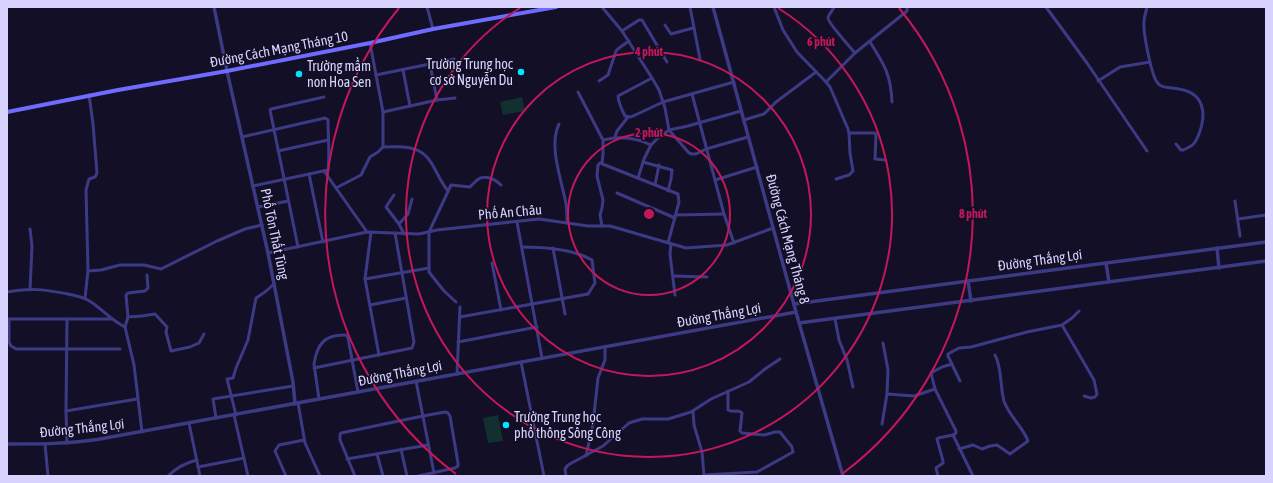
<svg xmlns="http://www.w3.org/2000/svg" width="1273" height="483" viewBox="0 0 1273 483" font-family="'Asap Condensed',sans-serif">
<style>
.green{fill:#12302f}
.lines{fill:none;stroke-linecap:round;stroke-linejoin:round}
.minor{stroke:#3d3a85;stroke-width:3}
.tertiary{stroke:#3d3a85;stroke-width:3.5}
.secondary{stroke:#6f6bff;stroke-width:4}
.ring{fill:none;stroke:#c2185b;stroke-width:2}
.poi-dot{fill:#00e5ff;stroke:#130f26;stroke-width:1.5}
.labels{text-anchor:middle;stroke-width:3;stroke-linejoin:round;paint-order:stroke}
.street-label{font-size:14px;fill:#d9d4ff;stroke:#130f26}
.poi-label{font-size:14px;fill:#d9d4ff;stroke:#130f26;text-anchor:start}
.centre{fill:#c2185b;stroke:#130f26;stroke-width:2}
.ring-label{font-size:12px;text-anchor:middle;font-weight:bold;fill:#c2185b;stroke:#130f26;stroke-width:3;stroke-linejoin:round;paint-order:stroke}
</style>
<rect width="100%" height="100%" fill="#130f26"/>
<g class="green">
<path d="M522 97 525 111 503 115 500 102Z"/>
<path d="M498 415 503 441 488 443 483 418Z"/>
</g>
<g class="lines">
<g class="minor">
<path d="M427 7 433 29"/>
<path d="M602 7 622 31 652 78 659 90 665 108 669 130 689 153 692 154H696L706 149 748 137"/>
<path d="M690 7 700 59"/>
<path d="M774 7 783 30 797 52 826 82 830 87 848 129 849 133 850 153 853 171 849 175 836 179"/>
<path d="M834 7C833 10 828 15 828 18 828 23 851 48 855 53"/>
<path d="M1046 7 1087 63 1147 151"/>
<path d="M1147 7C1146 12 1144 17 1144 22 1143 32 1151 74 1157 82 1161 89 1172 87 1179 89 1204 93 1207 113 1199 134 1195 144 1193 146 1183 150H1181L1176 144"/>
<path d="M665 25 671 34 693 28"/>
<path d="M622 31 639 20H642L667 62"/>
<path d="M870 42C884 64 891 75 892 102"/>
<path d="M430 64 437 100"/>
<path d="M403 70 410 106"/>
<path d="M376 75 454 59"/>
<path d="M652 78 618 96C618 102 622 110 625 116L631 117 663 102 734 82"/>
<path d="M599 81 608 75 616 51 619 48 629 41"/>
<path d="M1098 81 1120 67 1150 62"/>
<path d="M826 82 855 53 907 11V7"/>
<path d="M578 92 603 140V154L602 163"/>
<path d="M692 94 724 214 734 243"/>
<path d="M383 112 437 100 455 98"/>
<path d="M744 120 764 114 776 102 816 72"/>
<path d="M559 124C548 146 562 181 566 204 567 210 567 217 567 223"/>
<path d="M849 133H875L876 135 875 159 885 160"/>
<path d="M242 137 325 118 328 120C328 138 330 153 328 170L253 186"/>
<path d="M615 137 617 131 628 117"/>
<path d="M603 140C619 136 635 137 651 145"/>
<path d="M383 147C401 146 422 145 432 164 438 174 440 181 448 191"/>
<path d="M278 151 328 140"/>
<path d="M643 162 672 170 671 179 668 191"/>
<path d="M324 171 367 232"/>
<path d="M309 174 323 242"/>
<path d="M638 178 644 159 651 145 658 138 669 130 688 126 741 111"/>
<path d="M715 180 757 167"/>
<path d="M655 185 659 165"/>
<path d="M336 188 361 175 370 157 378 152 383 147V112L370 43"/>
<path d="M617 193 675 218"/>
<path d="M394 195 386 207 399 224 404 234"/>
<path d="M1235 201 1240 236"/>
<path d="M258 207 288 201"/>
<path d="M676 215 724 214"/>
<path d="M1238 219 1266 215"/>
<path d="M517 222 542 358"/>
<path d="M399 224 408 214 412 199"/>
<path d="M602 226 600 215 602 208 603 200 597 176 598 165 600 163 678 194 679 202 668 243"/>
<path d="M30 229 32 246 30 290"/>
<path d="M371 232 365 279 379 355"/>
<path d="M671 244 670 254 675 295"/>
<path d="M298 247 270 110 271 109 324 97"/>
<path d="M553 248 565 314"/>
<path d="M268 253 367 232 419 234 437 230 539 219 588 226H610L686 248 727 245 773 228"/>
<path d="M492 263 501 310"/>
<path d="M88 271 101 270 120 265H144L161 269 217 241 245 229 262 225"/>
<path d="M674 276 707 277"/>
<path d="M365 279 429 268"/>
<path d="M7 292C29 287 47 290 68 294 76 296 84 297 91 302 103 310 112 321 125 327"/>
<path d="M85 298 88 271 86 190 89 179 95 177 97 173 93 124 89 95"/>
<path d="M456 302 444 291 429 272V232L451 185 470 187C473 184 475 182 477 180 485 174 495 179 501 185"/>
<path d="M370 305 406 298"/>
<path d="M128 317 142 316 155 314 167 327 166 332 171 351 190 347 199 343 204 334"/>
<path d="M460 317 588 294 595 283 592 260C573 249 544 247 522 247"/>
<path d="M9 319V342L11 346 16 349H120"/>
<path d="M9 319H111"/>
<path d="M67 319 66 411 67 443"/>
<path d="M835 319 839 340 847 360 853 387"/>
<path d="M1062 325 1094 380 1097 394 1095 397 1091 398 1084 396"/>
<path d="M458 342 537 327"/>
<path d="M521 362 544 476"/>
<path d="M314 368 412 348 414 342 395 233"/>
<path d="M457 374 460 307"/>
<path d="M416 381 434 473"/>
<path d="M960 381 948 356V354L959 348 971 347 1027 332 1062 325 1072 318 1079 311"/>
<path d="M887 394 914 396 935 389"/>
<path d="M319 399 314 364C317 344 325 334 346 335L348 338 358 392"/>
<path d="M298 403 305 443 320 476"/>
<path d="M66 411 137 399"/>
<path d="M693 411 694 425 702 452 704 476"/>
<path d="M234 415 248 476"/>
<path d="M236 415 227 379 233 378 236 368 248 340 256 298 265 292 274 284"/>
<path d="M216 418 213 399 293 386"/>
<path d="M189 423 200 476"/>
<path d="M882 424 887 394 888 370 883 343"/>
<path d="M142 432 134 365 125 327 128 317 126 295 128 293 145 291 148 288 147 275"/>
<path d="M953 435 973 476"/>
<path d="M45 444 48 476"/>
<path d="M401 449 407 476"/>
<path d="M959 449 973 445 982 449 990 446 997 445 1010 454 1028 441C1023 427 1009 416 1004 401 1000 387 1002 367 995 355"/>
<path d="M377 454 383 476"/>
<path d="M586 456 593 424 598 378 605 360V347"/>
<path d="M347 459 428 445"/>
<path d="M198 467 244 458"/>
<path d="M704 475 757 472 793 452 792 447 780 432H775L764 435 742 433 740 431 742 413C738 409 733 413 728 410V391"/>
<path d="M168 476C177 467 185 463 197 460"/>
<path d="M286 476 275 451 279 445 304 440"/>
<path d="M355 476 340 440V435L341 433 423 416 445 412 448 413 450 416 458 463V466L455 468 418 476"/>
<path d="M566 476 565 469 568 465 603 446 629 423 642 419H668L691 412 711 399 749 382 765 369 780 359"/>
<path d="M938 476 936 468 943 463V461L937 439 938 438 953 435 956 433V431L935 389 931 373 942 367 952 364"/>
</g>
<g class="tertiary">
<path d="M214 7 227 71 268 253 293 382 295 404"/>
<path d="M713 7 796 312 843 476"/>
<path d="M1217 248 1219 268"/>
<path d="M1106 263 1109 282"/>
<path d="M968 281 971 301"/>
<path d="M794 304 1266 242"/>
<path d="M799 323 1266 261"/>
<path d="M7 444C38 444 69 444 100 439L796 312"/>
</g>
<path class="secondary" d="M7 112 118 90 227 71 370 43 433 29 556 7"/>
</g>
<g class="ring">
<circle cx="649" cy="214" r="81"/>
<circle cx="649" cy="214" r="162"/>
<path d="M778 8A243 243 0 1 1 520 8"/>
<path d="M456 474A324 324 0 0 1 399 8M899 8A324 324 0 0 1 842 474"/>
</g>
<g class="poi-dot">
<circle cx="521" cy="72" r="4"/>
<circle cx="299" cy="74" r="4"/>
<circle cx="506" cy="425" r="4"/>
</g>
<g class="labels">
<g class="street-label">
<text transform="translate(279 49) rotate(-11)" y="5">Đường Cách Mạng Tháng 10</text>
<text transform="translate(510 212) rotate(-5)" y="5">Phố An Châu</text>
<text transform="translate(275 234) rotate(78)" y="5">Phố Tôn Thất Tùng</text>
<text transform="translate(788 239) rotate(75)" y="5">Đường Cách Mạng Tháng 8</text>
<text transform="translate(1040 260) rotate(-8)" y="5">Đường Thắng Lợi</text>
<text transform="translate(719 315) rotate(-10)" y="5">Đường Thắng Lợi</text>
<text transform="translate(400 373) rotate(-11)" y="5">Đường Thắng Lợi</text>
<text transform="translate(82 428) rotate(-6)" y="5">Đường Thắng Lợi</text>
</g>
<g class="poi-label">
<text x="513" y="69" text-anchor="end">Trường Trung học<tspan x="513" dy="16">cơ sở Nguyễn Du</tspan></text>
<text x="307" y="71">Trường mầm<tspan x="307" dy="16">non Hoa Sen</tspan></text>
<text x="514" y="422">Trường Trung học<tspan x="514" dy="16">phổ thông Sông Công</tspan></text>
</g>
</g>
<circle cx="649" cy="214" r="6" class="centre"/>
<g class="ring-label">
<text x="821" y="46">6 phút</text>
<text x="649" y="56">4 phút</text>
<text x="649" y="137">2 phút</text>
<text x="973" y="218">8 phút</text>
</g>
<rect width="1273" height="483" fill="none" stroke="#d9d4ff" stroke-width="16"/>
</svg>
